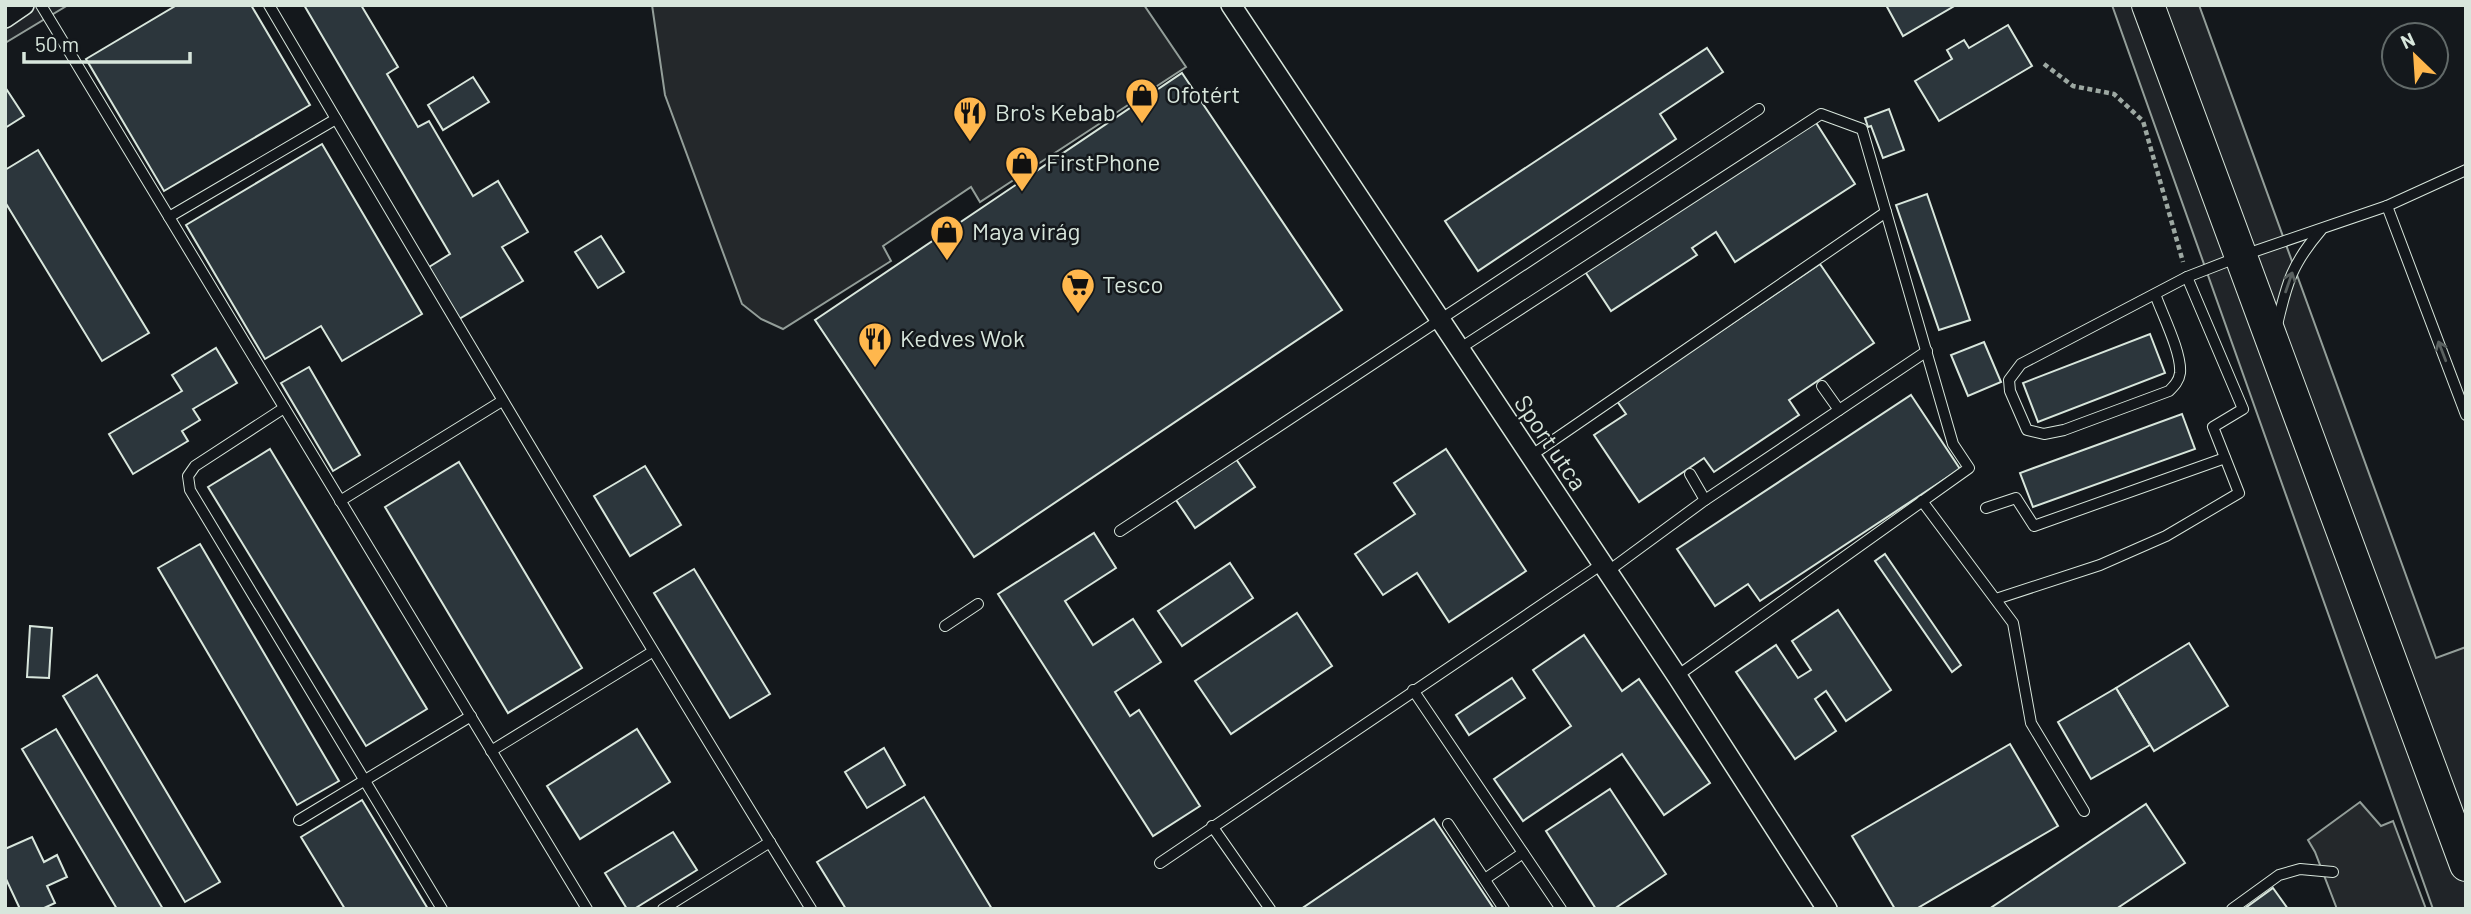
<svg xmlns="http://www.w3.org/2000/svg" width="2471" height="914" viewBox="0 0 2471 914" font-family="Barlow,sans-serif">
<style>
.green{fill:#202428;stroke:#939e99;stroke-width:2}
.parking{fill:#24282b;stroke:#939e99;stroke-width:2}
.building{fill:#2c363c;stroke:#d8e6dc;stroke-width:2}
.lines{fill:none;stroke-linecap:round;stroke-linejoin:round}
.service-casing{stroke:#d8e6dc;stroke-width:12}
.minor-casing{stroke:#d8e6dc;stroke-width:22}
.primary-casing{stroke:#d8e6dc;stroke-width:34}
.path{stroke:#9da8a2;stroke-width:4.5;stroke-dasharray:5 3.5;stroke-linecap:butt}
.service{stroke:#14181c;stroke-width:10}
.minor{stroke:#14181c;stroke-width:19}
.primary{stroke:#14181c;stroke-width:32}
.oneway{stroke:#59605f}
.labels{text-anchor:middle;stroke-width:5;stroke-linejoin:round;paint-order:stroke}
.poi-label{font-size:24px;fill:#d8e6dc;stroke:#14181c;text-anchor:start}
.street-label{font-size:24px;fill:#d8e6dc;stroke:#14181c}
</style>
<rect width="100%" height="100%" fill="#14181c"/>
<g class="green">
<path d="M5 5H68L5 43Z"/>
<path d="M2112 5H2199L2436 658 2466 647V909H2433Z"/>
</g>
<g class="parking">
<path d="M652 5H1144L1186 67 980 202 971 187 883 246 891 261 783 329 761 319 742 304 665 95Z"/>
<path d="M2360 802 2381 826 2393 821 2426 909H2337L2315 852 2308 840Z"/>
</g>
<g class="building">
<path d="M177 5H251L310 105 164 191 86 59Z"/>
<path d="M304 5H361L398 67 387 74 418 127 429 121 473 196 498 181 528 232 502 247 523 281 459 319 429 267 450 254Z"/>
<path d="M1886 5H1956L1903 36Z"/>
<path d="M2008 25 2032 66 1939 121 1915 81 1952 59 1947 50 1964 40 1969 48Z"/>
<path d="M1707 48 1723 72 1660 114 1676 139 1478 271 1445 221Z"/>
<path d="M1182 73 1342 310 974 557 815 320Z"/>
<path d="M473 77 489 102 443 130 428 105Z"/>
<path d="M5 87 24 116 5 128Z"/>
<path d="M1889 109 1904 150 1883 158 1871 126 1868 127 1865 118Z"/>
<path d="M1815 121 1855 184 1735 262 1716 232 1692 248 1697 255 1611 311 1584 270Z"/>
<path d="M322 144 422 314 342 361 321 326 265 359 186 225Z"/>
<path d="M38 150 149 333 102 361 5 202V170Z"/>
<path d="M1927 194 1970 320 1939 330 1896 205Z"/>
<path d="M601 236 624 272 598 288 575 252Z"/>
<path d="M1820 264 1874 343 1789 400 1799 415 1714 472 1704 458 1639 502 1594 435 1626 414 1617 401Z"/>
<path d="M2150 334 2165 373 2038 422 2023 383Z"/>
<path d="M1984 342 2001 382 1968 396 1951 355Z"/>
<path d="M216 348 237 383 193 409 200 420 182 431 188 441 133 474 109 434 182 391 172 375Z"/>
<path d="M309 367 360 455 333 471 281 383Z"/>
<path d="M1911 395 1960 469 1760 601 1748 584 1715 606 1677 549Z"/>
<path d="M2182 414 2195 449 2033 507 2020 473Z"/>
<path d="M270 449 427 709 366 746 208 487Z"/>
<path d="M1446 449 1526 571 1449 622 1417 573 1383 595 1355 554 1415 514 1394 483Z"/>
<path d="M1236 459 1255 487 1195 528 1176 500Z"/>
<path d="M459 462 582 668 508 713 385 507Z"/>
<path d="M645 466 681 525 630 556 594 496Z"/>
<path d="M1094 533 1116 568 1065 601 1093 645 1133 619 1161 662 1115 692 1130 716 1139 710 1200 806 1153 836 998 594Z"/>
<path d="M200 544 339 781 297 805 158 568Z"/>
<path d="M1885 554 1961 665 1952 672 1875 561Z"/>
<path d="M1230 563 1253 598 1182 646 1158 611Z"/>
<path d="M694 569 770 694 730 718 654 593Z"/>
<path d="M1838 610 1891 690 1846 721 1826 691 1815 699 1836 731 1795 759 1736 672 1776 645 1798 678 1811 670 1792 641Z"/>
<path d="M1297 613 1332 666 1231 734 1195 681Z"/>
<path d="M30 626 52 628 49 678 27 677Z"/>
<path d="M1584 635 1622 691 1639 679 1710 783 1664 815 1622 754 1523 821 1494 779 1571 726 1533 670Z"/>
<path d="M2189 643 2228 706 2154 751 2116 688Z"/>
<path d="M97 675 220 882 185 902 63 696Z"/>
<path d="M1512 678 1525 698 1469 735 1456 715Z"/>
<path d="M2116 688 2150 745 2091 779 2058 722Z"/>
<path d="M56 729 163 909H117L22 749Z"/>
<path d="M637 729 670 782 580 839 547 786Z"/>
<path d="M2010 744 2058 826 1916 909H1895L1852 836Z"/>
<path d="M884 748 905 785 867 808 845 772Z"/>
<path d="M1610 789 1666 874 1614 909H1596L1546 831Z"/>
<path d="M924 797 992 909H846L817 862Z"/>
<path d="M362 800 428 909H345L301 837Z"/>
<path d="M2146 804 2185 863 2116 909H1989Z"/>
<path d="M1434 819 1494 909H1301Z"/>
<path d="M673 832 697 870 634 909H627L605 873Z"/>
<path d="M32 837 44 862 57 855 67 877 47 886 55 903 42 909H20L5 877V849Z"/>
<path d="M2273 888 2288 909H2244Z"/>
</g>
<g class="lines">
<g class="service-casing">
<g id="service">
<path d="M41 5 587 909"/>
<path d="M269 5C447 308 626 610 811 909"/>
<path d="M2387 206 2466 415"/>
<path d="M169 217 336 119"/>
<path d="M2155 294C2162 314 2182 353 2180 373 2179 381 2174 386 2169 391L2064 430 2044 434 2027 430 2010 391 2009 380 2021 364 2187 277 2241 256 2387 206 2466 170"/>
<path d="M2277 325C2287 282 2292 264 2321 230"/>
<path d="M1459 349 1821 114 1862 129 1953 444 1969 468 1677 676"/>
<path d="M1822 386 1839 410"/>
<path d="M284 408 195 466 188 476 190 490 442 909"/>
<path d="M1529 457 1886 212"/>
<path d="M1690 474 1705 500"/>
<path d="M340 501 502 401"/>
<path d="M1922 501 2013 623 2031 723 2084 811"/>
<path d="M1986 508 2016 498 2034 526 2225 458"/>
<path d="M1120 531 1759 109"/>
<path d="M1607 572 1705 500 1927 351"/>
<path d="M1996 599 2100 565 2166 536 2239 493 2213 427 2243 409 2187 277"/>
<path d="M945 626 978 604"/>
<path d="M1413 690 1561 909"/>
<path d="M491 751 652 652"/>
<path d="M299 820 471 716"/>
<path d="M1448 824 1504 909"/>
<path d="M1212 826 1270 909"/>
<path d="M1160 863 1602 564"/>
<path d="M1485 879 1523 853"/>
<path d="M663 909 770 842"/>
<path d="M2232 909 2279 875 2300 869 2333 872"/>
</g>
</g>
<g class="minor-casing">
<g id="minor">
<path d="M1231 5 1677 676 1827 909"/>
<path d="M5 18 24 5"/>
</g>
</g>
<g class="primary-casing">
<path id="primary" d="M2148 5 2466 865"/>
</g>
<path class="path" d="M2044 64 2073 86 2114 94 2143 121 2183 262"/>
<use href="#service" class="service"/>
<use href="#minor" class="minor"/>
<use href="#primary" class="primary"/>
</g>
<defs><path id="oneway-shaft" d="M-6 0H5M1.5-3L5.5 0L1.5 3" fill="none" stroke-width="1.6" stroke-linecap="round" stroke-linejoin="round" transform="scale(1.75)"/></defs>
<g class="oneway">
<use href="#oneway-shaft" transform="translate(2289 282) rotate(-71)"/>
<use href="#oneway-shaft" transform="translate(2442 351) rotate(-111)"/>
</g>
<defs>
<g id="shop-pin" transform="scale(1.75)"><path d="M0 17L-7.5 6A9.5 9.5 0 1 1 7.5 6Z" fill="#ffb74d" stroke="#14181c"/><path d="M-5-2.5h2.3a2.7 3.5 0 0 1 5.4 0H5L5.5 6h-11ZM-1.5-2.5h3a1.5 2.3 0 0 0-3 0Z" fill="#111"/></g>
<g id="restaurant-pin" transform="scale(1.75)"><path d="M0 17L-7.5 6A9.5 9.5 0 1 1 7.5 6Z" fill="#ffb74d" stroke="#14181c"/><path d="M-5-6h1v4h1v-4h1v4h1v-4h1v5L-1.5 .5V6h-2V.5L-5-1ZM5-6V6H3V1.5H1.5Q1.5-4 5-6Z" fill="#111"/></g>
<g id="supermarket-pin" transform="scale(1.75)"><path d="M0 17L-7.5 6A9.5 9.5 0 1 1 7.5 6Z" fill="#ffb74d" stroke="#14181c"/><path d="M-6-5.5h2.5l.6 2H6L4.5 2H-2.5L-4.4-4H-6ZM-1.5 3.2a1.3 1.3 0 1 0 .1 0ZM3 3.2a1.3 1.3 0 1 0 .1 0Z" fill="#111"/></g>
</defs>
<g fill-rule="evenodd">
<use href="#shop-pin" x="1142" y="95"/>
<use href="#restaurant-pin" x="970" y="113"/>
<use href="#shop-pin" x="1022" y="163"/>
<use href="#shop-pin" x="947" y="232"/>
<use href="#supermarket-pin" x="1078" y="285"/>
<use href="#restaurant-pin" x="875" y="339"/>
</g>
<g class="labels">
<g class="poi-label">
<text x="1166" y="103">Ofotért</text>
<text x="995" y="121">Bro's Kebab</text>
<text x="1046" y="171">FirstPhone</text>
<text x="972" y="240">Maya virág</text>
<text x="1102" y="293">Tesco</text>
<text x="900" y="347">Kedves Wok</text>
</g>
<g class="street-label">
<text transform="translate(1550 443) rotate(56)" y="8">Sport utca</text>
</g>
</g>
<rect width="2471" height="914" fill="none" stroke="#d8e6dc" stroke-width="14"/>
<g transform="translate(2415 56) rotate(335)"><circle r="33" fill="#14181c" stroke="#626a69" stroke-width="2"/>
<path d="M0-5L12 26L0 18L-12 26Z" fill="#ffb74d"/>
<text y="-10" font-size="19" font-weight="bold" text-anchor="middle" fill="#d8e6dc">N</text>
</g>
<path d="M24 52v10h166v-10" fill="none" stroke="#d8e6dc" stroke-width="3.5"/>
<text x="35" y="52" font-size="21" fill="#d8e6dc" stroke="#14181c" stroke-width="5" paint-order="stroke">50 m</text>
</svg>
